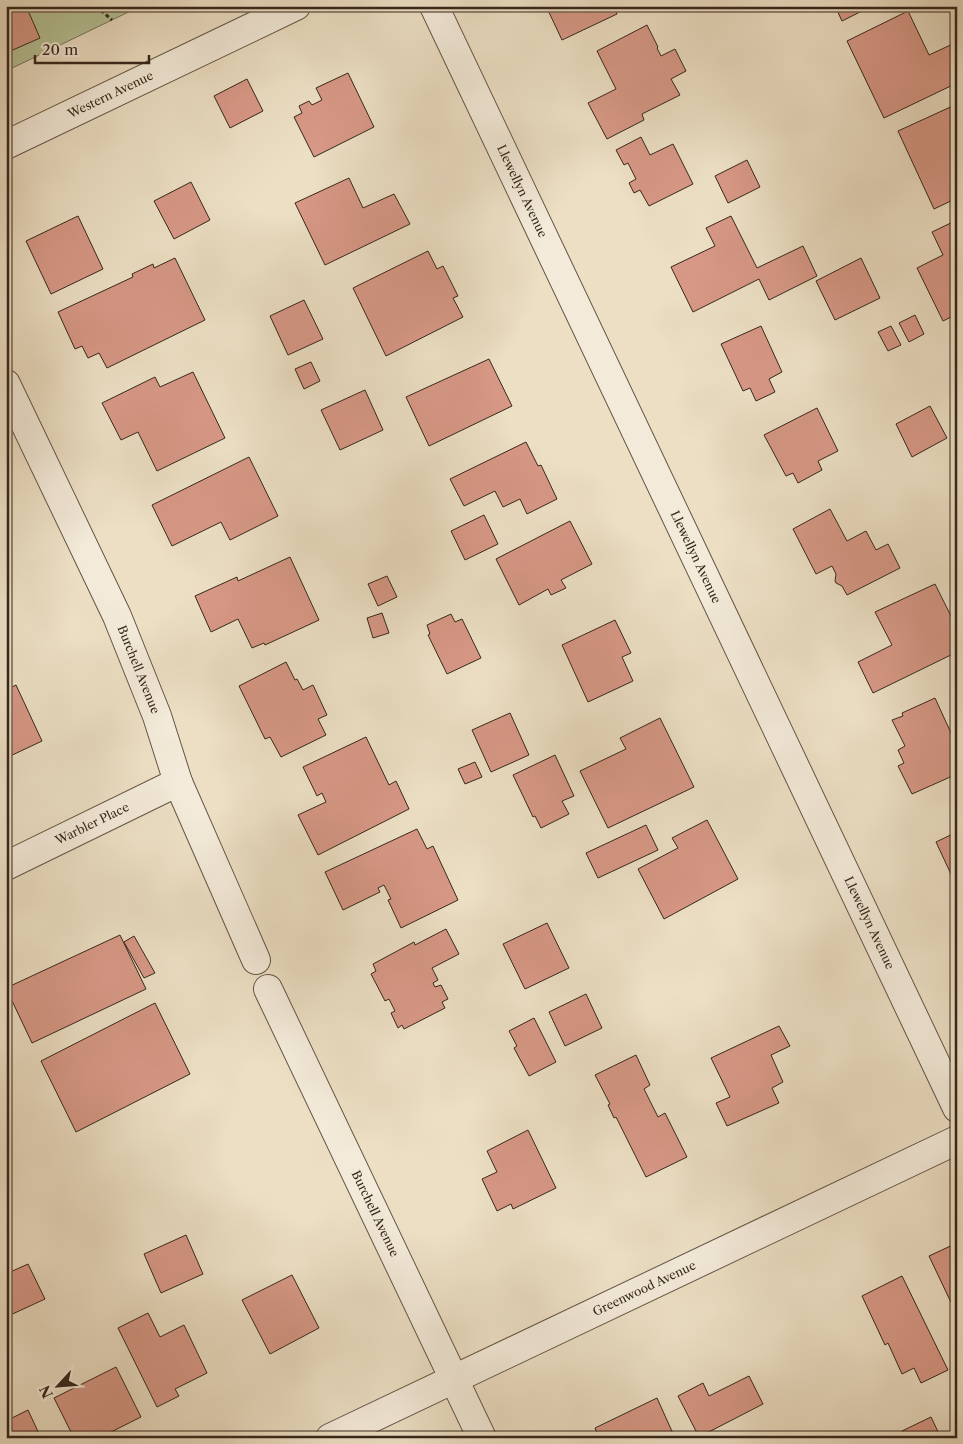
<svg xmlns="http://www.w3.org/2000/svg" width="963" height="1444" viewBox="0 0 963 1444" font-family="'Libre Caslon Text',serif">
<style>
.green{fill:#b6c296;stroke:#767458}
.building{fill:#d79886;stroke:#36271b}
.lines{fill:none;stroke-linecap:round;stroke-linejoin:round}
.minor-casing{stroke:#645545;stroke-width:30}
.path{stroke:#36271b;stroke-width:3;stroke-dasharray:4 2.5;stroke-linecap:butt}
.minor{stroke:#f3ead9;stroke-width:28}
.labels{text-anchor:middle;stroke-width:4.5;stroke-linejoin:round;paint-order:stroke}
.street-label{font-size:12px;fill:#36271b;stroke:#f3ead9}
</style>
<rect width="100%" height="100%" fill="#ecdfc4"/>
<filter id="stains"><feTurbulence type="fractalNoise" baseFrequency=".004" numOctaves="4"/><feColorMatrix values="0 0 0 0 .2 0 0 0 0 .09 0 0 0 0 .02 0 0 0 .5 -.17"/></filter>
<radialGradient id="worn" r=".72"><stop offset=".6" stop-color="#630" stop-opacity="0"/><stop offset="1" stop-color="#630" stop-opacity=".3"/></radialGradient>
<path class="green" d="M6 6H141L6 71Z"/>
<g class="building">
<path d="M6 6H26L40 38 6 53Z"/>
<path d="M546 6H614L617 14 562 40Z"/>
<path d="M835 6H872L842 21Z"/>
<path d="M908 11 929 55 957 42V83L884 118 847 41Z"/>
<path d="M647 25 658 47 657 48 661 56 675 49 686 71 671 79 680 95 642 114 644 120 607 139 588 103 616 89 597 51Z"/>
<path d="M348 73 374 127 314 157 294 117 302 113 299 106 309 101 312 105 322 100 316 88Z"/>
<path d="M247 79 263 111 230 128 214 96Z"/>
<path d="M957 104V198L934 209 898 131Z"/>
<path d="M641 137 650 155 673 144 693 184 649 206 640 190 634 193 629 183 636 179 628 163 624 165 616 150Z"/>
<path d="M747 160 760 187 728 203 715 176Z"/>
<path d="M349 178 363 208 394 194 410 224 325 265 295 203Z"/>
<path d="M191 182 210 220 174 239 154 201Z"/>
<path d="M78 216 103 269 51 294 26 241Z"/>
<path d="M731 216 757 268 803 246 817 276 769 300 759 279 693 312 671 267 715 246 706 228Z"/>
<path d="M957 220V314L943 321 917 268 943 255 932 232Z"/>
<path d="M428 251 437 269 443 266 458 296 453 298 463 317 386 356 353 288Z"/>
<path d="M175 258 205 320 107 368 99 353 88 358 82 346 75 349 58 312 133 277 132 274 153 264 154 268Z"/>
<path d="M861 258 880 298 835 320 816 281Z"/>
<path d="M304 300 323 339 288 355 270 316Z"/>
<path d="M915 315 924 334 909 342 899 323Z"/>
<path d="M761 326 782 372 769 379 775 392 756 401 750 388 743 391 721 344Z"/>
<path d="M891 326 901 345 888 351 878 332Z"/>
<path d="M489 359 512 406 429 446 406 397Z"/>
<path d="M311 362 320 381 304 389 295 369Z"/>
<path d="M193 372 225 438 157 471 138 432 121 440 102 403 155 377 160 387Z"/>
<path d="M365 390 383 430 340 450 321 410Z"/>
<path d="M930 406 947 438 912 457 896 424Z"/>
<path d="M817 408 838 451 818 461 822 470 798 483 793 473 786 476 764 435Z"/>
<path d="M526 442 538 466 541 465 557 499 527 514 520 499 503 507 495 491 464 506 450 479Z"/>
<path d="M249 457 278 516 230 540 221 522 172 546 152 505Z"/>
<path d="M830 509 847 541 866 531 876 550 888 544 900 568 847 595 842 586 836 583 835 581 836 574 832 566 816 574 793 529Z"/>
<path d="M484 515 498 544 465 560 451 531Z"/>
<path d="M570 521 592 564 561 580 566 588 551 595 548 589 519 605 496 559Z"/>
<path d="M290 557 319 620 265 645 264 643 252 648 238 619 211 632 195 596 237 577 238 581Z"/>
<path d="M387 576 397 597 378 606 368 584Z"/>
<path d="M935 584 957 628V652L873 693 858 662 892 645 875 612Z"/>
<path d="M382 613 389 633 373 638 367 618Z"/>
<path d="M451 614 455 622 462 619 481 658 447 674 428 635 430 634 427 625Z"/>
<path d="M615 620 631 653 622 657 633 681 588 702 562 645Z"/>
<path d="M286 662 295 680 297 679 303 690 313 685 327 715 318 719 326 735 281 757 270 737 265 739 239 686Z"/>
<path d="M16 685 42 741 6 758V690Z"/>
<path d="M935 698 957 746V774L912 794 898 766 904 763 898 750 905 746 892 720 903 716 902 713Z"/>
<path d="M510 713 529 755 491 772 472 730Z"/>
<path d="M660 718 694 787 608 828 580 771 626 749 620 738Z"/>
<path d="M366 737 389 785 396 781 409 809 318 855 298 815 326 802 322 793 317 796 303 767Z"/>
<path d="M555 755 574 796 562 801 569 814 541 828 535 816 533 817 513 775Z"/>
<path d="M475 762 482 777 465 784 458 769Z"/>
<path d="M707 820 738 879 664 919 638 869 678 848 672 838Z"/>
<path d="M646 825 658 850 598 878 586 853Z"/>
<path d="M417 829 427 849 433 846 458 900 401 928 388 900 391 899 384 885 378 888 380 892 343 910 325 872Z"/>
<path d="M957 832V887L936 842Z"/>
<path d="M547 923 569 968 525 989 503 944Z"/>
<path d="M446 929 459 954 432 968 438 980 433 983 435 987 441 985 448 999 442 1002 445 1008 404 1029 402 1025 398 1028 391 1013 395 1011 389 999 385 1001 371 974 376 971 373 964 414 942 415 945Z"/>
<path d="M120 935 146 989 32 1043 6 988Z"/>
<path d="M134 936 155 973 144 978 124 942Z"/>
<path d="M586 994 602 1028 565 1046 549 1012Z"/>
<path d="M155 1003 190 1074 76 1132 41 1061Z"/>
<path d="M534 1018 556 1062 529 1076 514 1048 517 1046 509 1031Z"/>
<path d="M779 1026 790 1046 771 1055 783 1082 772 1088 779 1103 727 1126 716 1103 730 1097 711 1058Z"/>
<path d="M636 1055 650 1085 644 1089 658 1117 665 1113 687 1157 646 1177 616 1117 614 1118 608 1105 610 1104 595 1075Z"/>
<path d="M528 1130 556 1188 513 1209 511 1204 497 1211 482 1179 497 1172 487 1151Z"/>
<path d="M186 1235 203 1274 161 1293 144 1254Z"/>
<path d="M957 1243V1315L929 1256Z"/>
<path d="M28 1264 45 1299 6 1317V1274Z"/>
<path d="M292 1275 319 1328 270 1354 242 1300Z"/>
<path d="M902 1276 948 1370 921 1383 914 1368 902 1374 888 1343 885 1345 862 1296Z"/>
<path d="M148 1313 160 1337 184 1325 207 1373 175 1389 179 1396 157 1407 118 1328Z"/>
<path d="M116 1367 141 1417 99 1438H74L54 1398Z"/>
<path d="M749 1376 763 1404 699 1437 678 1396 703 1383 709 1396Z"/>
<path d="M657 1398 675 1438H599L595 1428Z"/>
<path d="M28 1410 41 1438H6V1421Z"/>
<path d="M931 1417 941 1438H905L902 1431Z"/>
</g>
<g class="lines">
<g class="minor-casing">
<g id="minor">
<path id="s1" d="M434 6 957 1108"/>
<path id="s2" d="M6 145 296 6"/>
<path id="s3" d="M6 384 117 616 157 716 178 782 256 960"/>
<path id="s4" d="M6 866 178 782"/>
<path id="s5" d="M268 989 482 1438"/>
<path id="s6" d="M330 1438 957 1140"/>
</g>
</g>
<path class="path" d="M96 6 112 20"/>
<use href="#minor" class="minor"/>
</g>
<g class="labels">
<g class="street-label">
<text dy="4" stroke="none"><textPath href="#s2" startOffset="116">Western Avenue</textPath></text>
<text dy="4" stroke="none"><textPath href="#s1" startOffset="205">Llewellyn Avenue</textPath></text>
<text dy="4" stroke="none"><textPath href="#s1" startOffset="610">Llewellyn Avenue</textPath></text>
<text dy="4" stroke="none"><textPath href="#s3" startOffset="315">Burchell Avenue</textPath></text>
<text dy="4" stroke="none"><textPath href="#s4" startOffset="96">Warbler Place</textPath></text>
<text dy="4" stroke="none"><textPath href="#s1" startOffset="1015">Llewellyn Avenue</textPath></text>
<text dy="4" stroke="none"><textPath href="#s5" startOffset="249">Burchell Avenue</textPath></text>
<text dy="4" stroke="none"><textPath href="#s6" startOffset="348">Greenwood Avenue</textPath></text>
</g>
</g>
<rect width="963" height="1444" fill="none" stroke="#ecdfc4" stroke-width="25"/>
<rect x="8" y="8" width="948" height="1429" fill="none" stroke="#36271b" stroke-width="2.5"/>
<rect x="12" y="12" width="938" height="1419" fill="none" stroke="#36271b"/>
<g transform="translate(58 1386) rotate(244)" stroke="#f3ead9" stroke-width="4" paint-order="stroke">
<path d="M0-4L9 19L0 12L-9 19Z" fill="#36271b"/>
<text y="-8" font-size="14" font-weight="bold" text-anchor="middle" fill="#36271b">N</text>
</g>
<path d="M35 55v8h114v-8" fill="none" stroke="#36271b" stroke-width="2.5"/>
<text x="42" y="55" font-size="15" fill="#36271b" stroke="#f3ead9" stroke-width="4" paint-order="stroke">20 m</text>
<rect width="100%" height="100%" filter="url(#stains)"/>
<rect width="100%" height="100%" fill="url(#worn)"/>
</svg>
